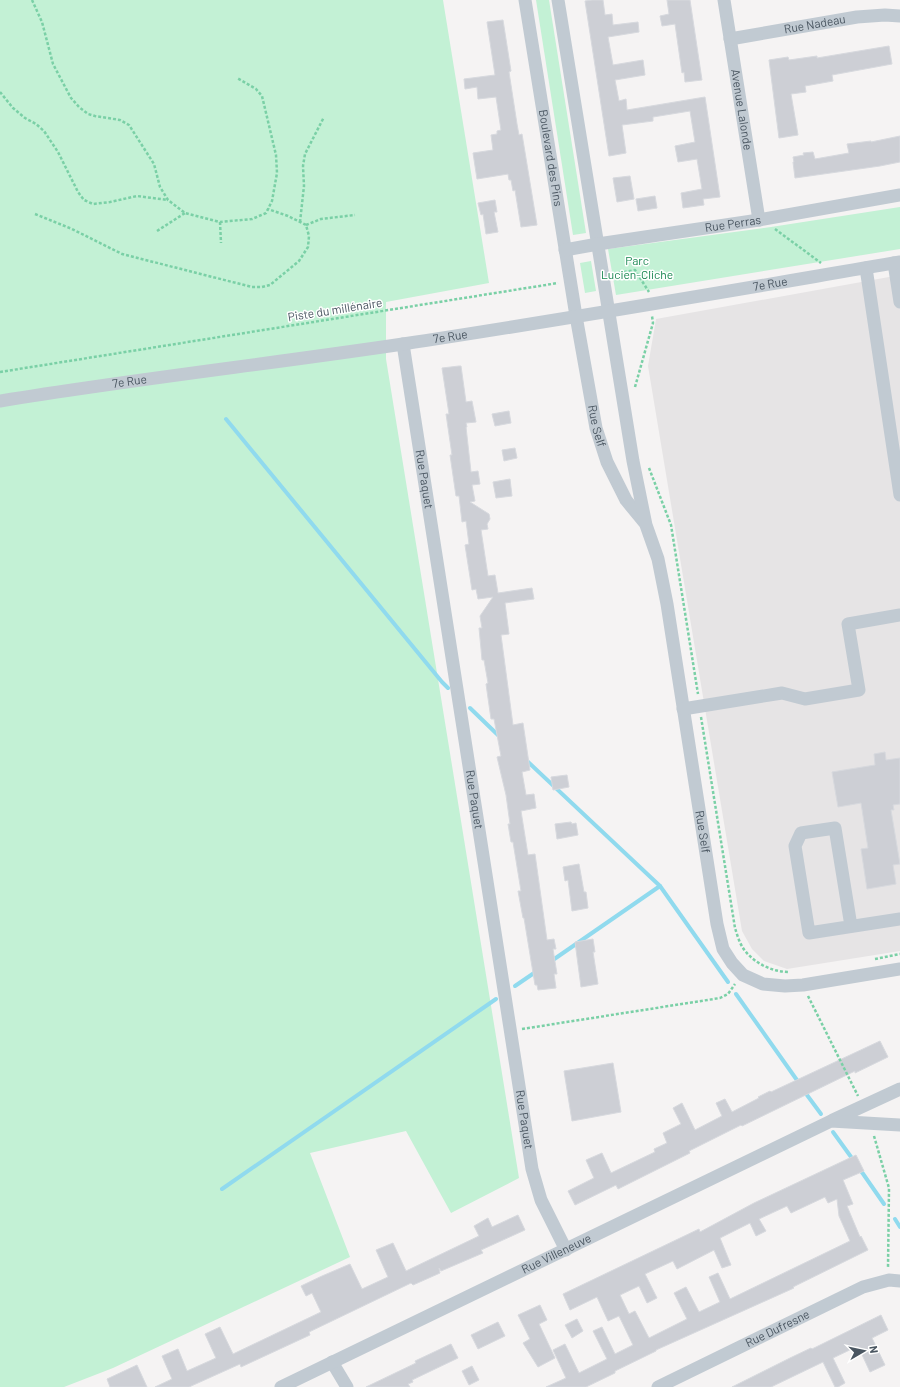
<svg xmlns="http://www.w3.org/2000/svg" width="900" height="1387" viewBox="0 0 900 1387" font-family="Barlow,sans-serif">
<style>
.education{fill:#e6e4e5}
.green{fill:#c3f1d5}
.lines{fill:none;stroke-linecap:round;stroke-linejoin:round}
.stream{stroke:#90daee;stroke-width:4}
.building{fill:#cdcfd5;stroke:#d7d9de;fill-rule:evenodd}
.path{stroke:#7ad0a6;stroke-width:2.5;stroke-dasharray:3 2;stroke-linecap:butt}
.minor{stroke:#c1cad2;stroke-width:13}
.labels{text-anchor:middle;stroke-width:3;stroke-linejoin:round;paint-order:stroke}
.street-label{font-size:12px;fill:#4a5661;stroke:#fff}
.park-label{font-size:12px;fill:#17864f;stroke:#fff}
</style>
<rect width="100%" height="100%" fill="#f5f3f3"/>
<path class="education" d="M900 275V951L787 969 764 961 752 949 742 931 648 366 656 319Z"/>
<g class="green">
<path d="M0 0H443L489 283 386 302V359L519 1178 451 1213 406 1131 310 1153 350 1257 113 1368 64 1387H0Z"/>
<path d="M536 0H549L586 233 573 235Z"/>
<path d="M900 207V249L616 295 608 249 771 227Z"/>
<path d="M591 261 596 291 585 293 580 263Z"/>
</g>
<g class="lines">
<g class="stream">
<path d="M226 419 442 682 448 688"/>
<path d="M470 708 500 737"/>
<path d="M526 760 660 886 728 982"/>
<path d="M550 962 660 886"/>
<path d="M515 986 537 971"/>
<path d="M736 994 799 1083"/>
<path d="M804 1091 821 1114"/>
<path d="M833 1132 854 1161"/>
<path d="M859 1168 884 1204"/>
<path d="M222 1189 496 999"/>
<path d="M895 1219 900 1227"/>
</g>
</g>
<g class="building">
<path d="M592 0H603L605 15 612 14 613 25 638 22 639 32 608 37 613 65 643 60 645 75 615 80 619 101 626 99 627 110 705 97 720 197 703 199 704 205 683 208 681 193 702 189 697 159 678 162 675 146 695 142 690 111 653 117V121L622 125 626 153 609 156 585 1Z"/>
<path d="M667 0H690L702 80 685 82 684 72 682 73 675 24 662 26 660 16 669 14Z"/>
<path d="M503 20 511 71 509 72 517 124 519 135 522 134 537 225 521 227 515 190 513 191 511 180H509L508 174 477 179 473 153 493 150 491 135 497 134V131L501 130 496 97 478 99 477 87 465 89 464 79 495 75 487 22Z"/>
<path d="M889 46 892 64 832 75 833 81 805 86 806 92 791 94 798 135 779 138 769 60 788 57 789 60 817 56V58Z"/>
<path d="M900 136V162L880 166 795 178 793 162H794L793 157 804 155 803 153 813 152 815 159 849 153 847 144 871 141V142Z"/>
<path d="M630 176 634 199 617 202 613 178Z"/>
<path d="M655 196 657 208 638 211 636 199Z"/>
<path d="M495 200 497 212H494L498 232 486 234 483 214 481 215 478 203Z"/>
<path d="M459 366H461L466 402 472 401 476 422 466 423 467 427H466L471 472 478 471 480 484 472 485 475 501 470 502 489 514 490 519 487 524 488 529 481 530 488 576 495 575 498 593 532 588 534 599 505 603 509 634 501 635 513 725 523 723 530 770 522 772 526 795 534 794 536 808 521 811 528 855 535 854 547 940 554 939 556 949H553L557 974H554L556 988 538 990 537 985H535L524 918H523L518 891H521L513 842H511L508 824H510L506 795 497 757 501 756 494 719H491L486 684 488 683 484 660H482L481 649 479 628H482L480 616 493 597 478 599 476 589 472 590 465 545 469 544 466 521 462 522 459 496H456L450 455H452L446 414H449L442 368Z"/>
<path d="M509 411 511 423 495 426 492 414Z"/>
<path d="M515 448 517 458 504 461 502 450Z"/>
<path d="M510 479 512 496 496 498 493 482Z"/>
<path d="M885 752 886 760 900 758V804L893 805 894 810H891L900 864 893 865 896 884 867 889 861 849 868 848 861 803 838 807 832 772 875 765 874 754Z"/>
<path d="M567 775 569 787 553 790 551 777Z"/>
<path d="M571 822 572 824 576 823 578 835 557 839 555 824Z"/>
<path d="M579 864 584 892H586L588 908 572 911 568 880 565 881 563 867Z"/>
<path d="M593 939 595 952H593L598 984 581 987 575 942Z"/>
<path d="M880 1041 888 1057 855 1073V1071L742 1126 741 1125 689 1151 690 1153 618 1189 616 1185 575 1205 568 1191 594 1178 586 1160 602 1153 611 1173 655 1152 654 1149 667 1143 663 1133 681 1124 673 1108 682 1103 695 1130 722 1116 716 1103 725 1099 732 1112 759 1098 758 1097 770 1091 771 1092Z"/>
<path d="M613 1063 621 1112 572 1121 564 1071Z"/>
<path d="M856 1155 864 1171 843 1180 853 1204 847 1206 860 1237 861 1236 868 1250 793 1287 794 1288 656 1350V1351L615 1371V1373L586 1387H546L566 1378 553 1350 565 1344 579 1373 607 1359 593 1331 602 1327 615 1354 633 1345 619 1316 608 1321 597 1297 570 1310 563 1294 699 1229 700 1232 754 1203ZM825 1197 828 1203 837 1199 839 1216 850 1241 730 1299 718 1273 709 1277 720 1302 699 1312 686 1287 674 1293 687 1319 649 1338 635 1311 629 1314 620 1295 639 1286 647 1303 657 1298 645 1274 673 1261 677 1269 714 1250 722 1268 731 1265 720 1238 750 1223 756 1236 766 1231 759 1219 787 1206 791 1213Z"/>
<path d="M518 1215 525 1230 481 1250 483 1253 441 1271 439 1268 440 1273 413 1285 411 1283 309 1332 310 1335 241 1367 240 1364 189 1387H155L172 1379 162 1356 178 1349 187 1371 216 1358 205 1334 220 1327 233 1354 321 1312 312 1293 306 1296 301 1286 322 1276 350 1264 362 1289 388 1277 376 1250 393 1243 406 1271 479 1236 474 1226 488 1218 492 1227Z"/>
<path d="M540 1305 547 1320 539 1324 555 1358 538 1367 523 1343 530 1339 518 1315Z"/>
<path d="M881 1315 888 1330 872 1338 885 1365 870 1372 858 1346 833 1358 845 1383 838 1387H835L823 1362 771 1387H732L790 1358 811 1348 812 1349Z"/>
<path d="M577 1319 583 1331 572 1338 565 1325Z"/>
<path d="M498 1322 505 1336 478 1349 471 1335Z"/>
<path d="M451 1344 458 1358 412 1380 413 1382 408 1384 410 1387H366L416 1363 415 1361Z"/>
<path d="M137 1365 147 1387H110L107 1379Z"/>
<path d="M472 1366 479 1380 469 1385 462 1371Z"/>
</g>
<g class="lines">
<g class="path">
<path d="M32 0 42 22 53 64 71 98 79 107 88 114 95 116 120 120 129 125 154 164 160 187 168 200 185 213 220 222 252 219 266 213 272 201 277 173 276 155 262 96 256 89 237 78"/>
<path d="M0 92 13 108 25 118 36 124 44 131 58 152 78 192 84 200 93 204 110 202 137 196 168 200"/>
<path d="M35 214 72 229 122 254 252 287H262L270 285 299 261 308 247 309 236 306 225 288 216 268 209"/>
<path d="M220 222 221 243"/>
<path d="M300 222 304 186 303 166 305 154 324 117"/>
<path d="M306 225 321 219 355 215"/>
<path d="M775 229 821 263"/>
<path d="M157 231 185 213"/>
<path d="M614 274 635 270 649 292"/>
<path d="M0 372 558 283"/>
<path d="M635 387 653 323 652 316"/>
<path d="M649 468 671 525 698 694"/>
<path d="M701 717 735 928C737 934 739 942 743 948 753 963 772 972 789 972"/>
<path d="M875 959 900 954"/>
<path d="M808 996 858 1096"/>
<path d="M522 1029 720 998 728 994 735 984"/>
<path d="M874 1136 889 1188 888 1268"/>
</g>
<g class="minor">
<path id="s1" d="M525 0 576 316 596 428 607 462 626 500 644 522"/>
<path id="s2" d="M558 0 633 461 646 525 658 559 667 604 717 924 723 949 732 963 743 975 763 984 785 986 803 985 900 969"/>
<path id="s3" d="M724 0 759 220"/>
<path id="s4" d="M730 39 857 17 885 15 900 16"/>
<path id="s5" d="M565 250 598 244 759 220 900 195"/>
<path d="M894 263 900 302"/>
<path d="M866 268 900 495"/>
<path id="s6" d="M403 344 532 1169 541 1200 566 1250"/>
<path id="s7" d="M0 401C134 379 269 364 403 344 569 319 735 290 900 262"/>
<path d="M683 709 782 693 805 699 859 690 848 624 900 615"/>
<path d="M851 926 835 828 801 833 795 846 809 933 900 919"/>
<path d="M833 1120 900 1089"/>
<path d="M332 1362 347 1387"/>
<path id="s8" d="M281 1387 831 1121 900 1125"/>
<path id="s9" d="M658 1387 863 1287 889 1280 900 1281"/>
</g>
</g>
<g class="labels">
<g class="street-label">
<text dy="4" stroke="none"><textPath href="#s4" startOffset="86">Rue Nadeau</textPath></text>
<text dy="4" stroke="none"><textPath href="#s3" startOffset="111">Avenue Lalonde</textPath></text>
<text dy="4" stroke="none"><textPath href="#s1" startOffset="160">Boulevard des Pins</textPath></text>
<text dy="4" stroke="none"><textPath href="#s5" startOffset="170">Rue Perras</textPath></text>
<text dy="4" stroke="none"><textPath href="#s7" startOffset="779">7e Rue</textPath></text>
<text transform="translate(335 310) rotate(-9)" y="4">Piste du millénaire</text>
<text dy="4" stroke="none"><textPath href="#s7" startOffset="455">7e Rue</textPath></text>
<text dy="4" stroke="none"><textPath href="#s7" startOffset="131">7e Rue</textPath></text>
<text dy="4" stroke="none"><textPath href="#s1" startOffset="432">Rue Self</textPath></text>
<text dy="4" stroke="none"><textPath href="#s6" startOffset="137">Rue Paquet</textPath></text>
<text dy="4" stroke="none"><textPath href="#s6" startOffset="461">Rue Paquet</textPath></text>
<text dy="4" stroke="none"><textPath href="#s2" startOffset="845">Rue Self</textPath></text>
<text dy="4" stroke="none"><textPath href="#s6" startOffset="785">Rue Paquet</textPath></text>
<text dy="4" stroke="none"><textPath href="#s8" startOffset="306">Rue Villeneuve</textPath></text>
<text dy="4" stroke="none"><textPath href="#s9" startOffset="133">Rue Dufresne</textPath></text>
</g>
<g class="park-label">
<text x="637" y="265">Parc<tspan x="637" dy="14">Lucien-Cliche</tspan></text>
</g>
</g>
<g transform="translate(864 1351) rotate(81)" stroke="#ffffff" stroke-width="3" paint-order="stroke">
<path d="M0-3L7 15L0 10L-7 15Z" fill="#4a5661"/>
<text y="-6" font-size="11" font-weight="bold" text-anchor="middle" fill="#4a5661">N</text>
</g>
</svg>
